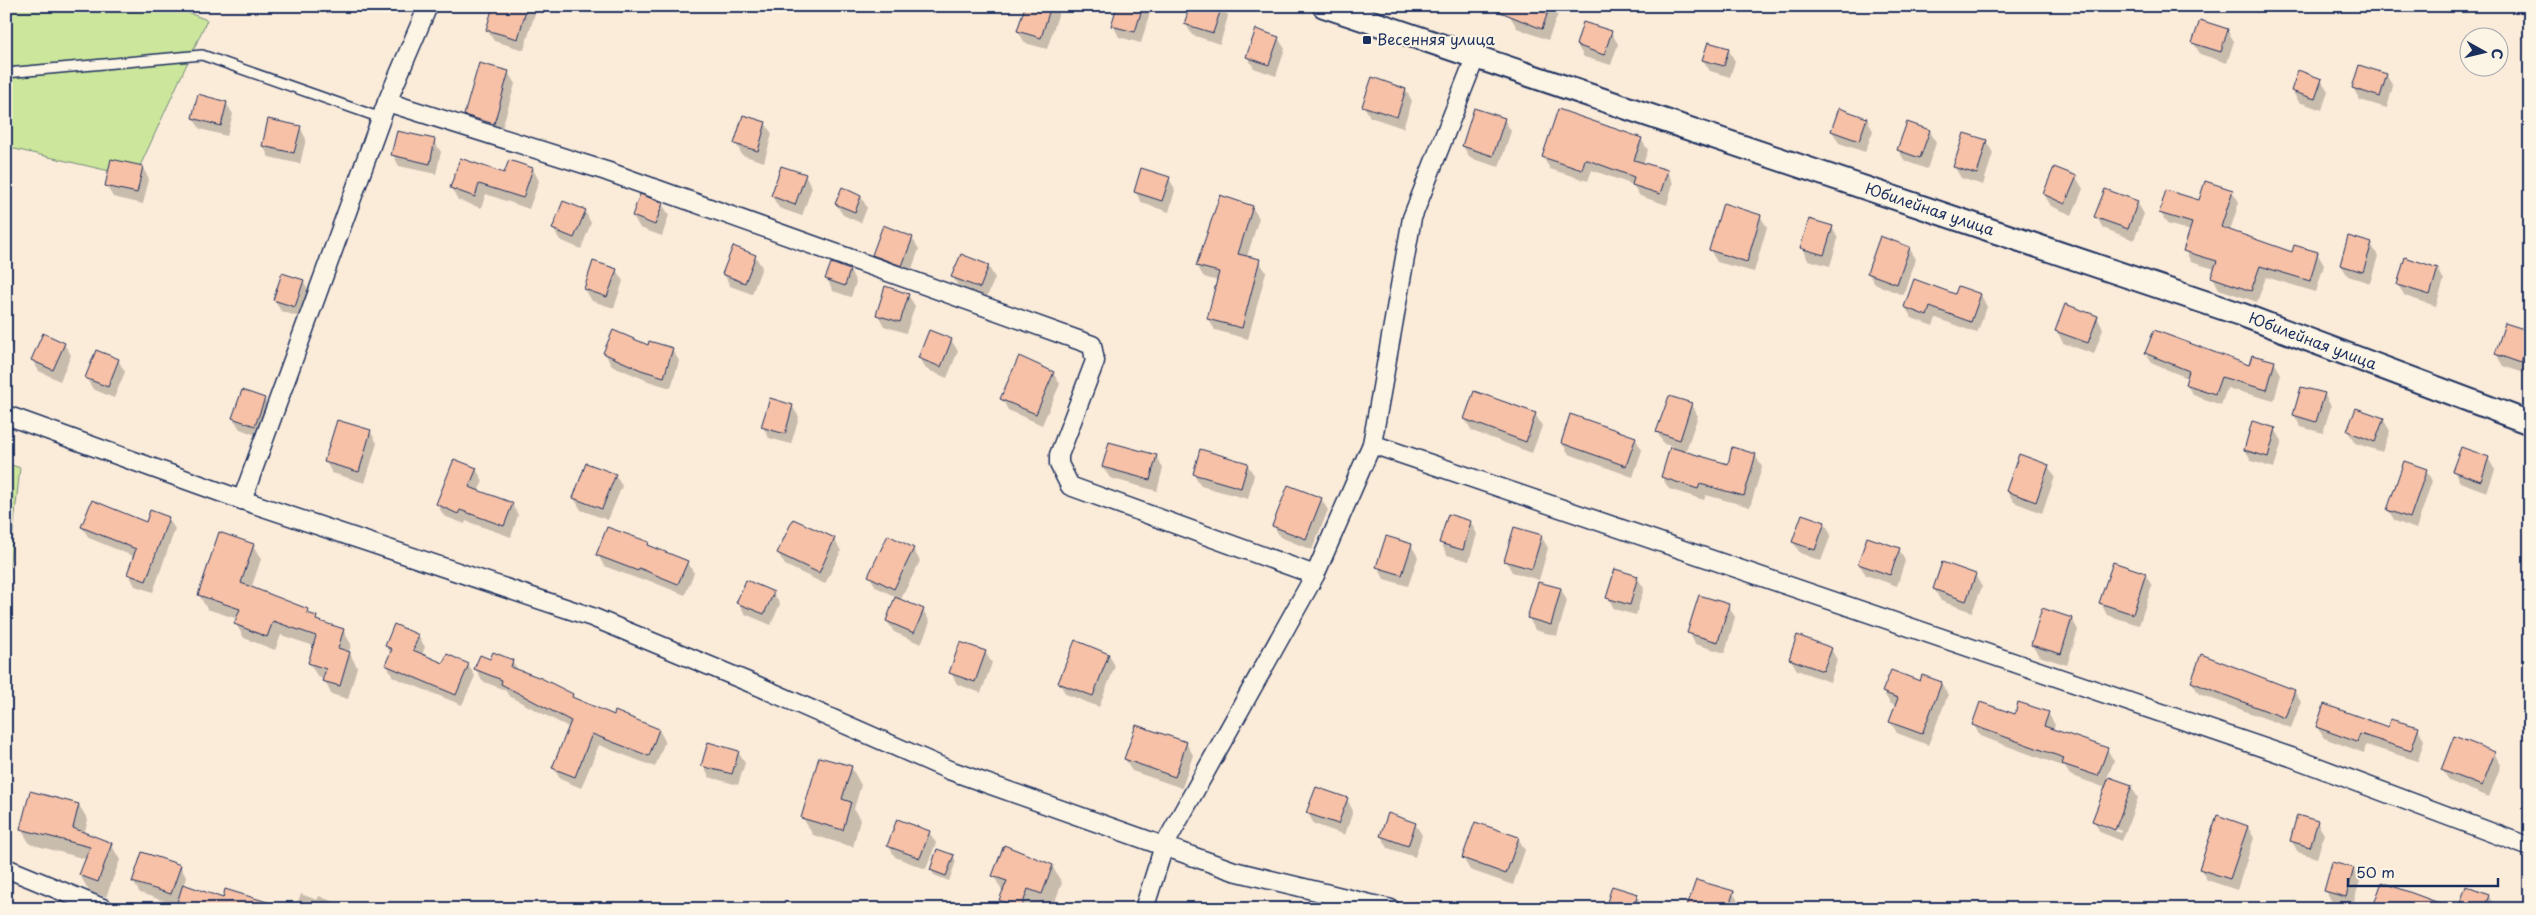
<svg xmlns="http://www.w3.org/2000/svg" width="2536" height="915" viewBox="0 0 2536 915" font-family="'Playpen Sans',sans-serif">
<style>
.green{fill:#cce69c;stroke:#748a7d}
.shadow{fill:#0003;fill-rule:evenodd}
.building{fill:#f6c1a7;stroke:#1b2f5e}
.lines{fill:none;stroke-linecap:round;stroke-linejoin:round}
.service-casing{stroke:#1b2f5e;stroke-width:12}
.minor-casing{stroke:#1b2f5e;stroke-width:21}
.tertiary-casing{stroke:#1b2f5e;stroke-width:26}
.service{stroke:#fcf5e5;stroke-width:9}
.minor{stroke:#fcf5e5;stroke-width:18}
.tertiary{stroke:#fcf5e5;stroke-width:22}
.poi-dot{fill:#1b2f5e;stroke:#fcf5e5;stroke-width:2}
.labels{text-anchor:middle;stroke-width:4;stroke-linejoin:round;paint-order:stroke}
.poi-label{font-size:15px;fill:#1b2f5e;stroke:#fcf5e5;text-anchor:start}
.street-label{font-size:15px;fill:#1b2f5e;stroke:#fcf5e5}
</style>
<rect width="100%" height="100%" fill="#fbebd9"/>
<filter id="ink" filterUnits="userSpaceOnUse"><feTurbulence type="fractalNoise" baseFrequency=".02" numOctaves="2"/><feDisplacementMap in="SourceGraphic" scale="10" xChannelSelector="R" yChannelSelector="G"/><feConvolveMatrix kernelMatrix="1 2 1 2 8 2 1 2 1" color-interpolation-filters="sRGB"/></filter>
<g filter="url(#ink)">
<g class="green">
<path d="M6 6H171L207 20 135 177 6 147Z"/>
<path d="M6 463 20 468 6 598Z"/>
</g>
<g class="shadow">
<path d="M494 6H531L535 13 524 50 494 41 487 30Z"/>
<path d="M1026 6H1061L1047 49 1025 43 1018 31Z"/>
<path d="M1118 6H1152L1141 43 1119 37 1113 25Z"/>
<path d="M1191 6H1223L1228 16 1220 44 1192 35 1186 24Z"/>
<path d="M1514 6H1561L1548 40 1517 28 1510 16Z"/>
<path d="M2227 30 2234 41 2227 63 2200 54 2194 43Z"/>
<path d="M1611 32 1618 44 1611 65 1584 57 1577 45Z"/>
<path d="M1278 38 1285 49 1276 76 1254 68 1247 57Z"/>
<path d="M1728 49 1735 61 1730 77 1710 71 1703 60Z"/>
<path d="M508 72 515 84 500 135 472 127 466 115Z"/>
<path d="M2386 75 2393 86 2387 108 2360 100 2353 88Z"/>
<path d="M2321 80 2328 91 2322 110 2299 102 2292 91Z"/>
<path d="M1406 90 1412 101 1403 128 1370 117 1364 106Z"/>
<path d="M226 103 233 114 227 136 200 129 193 118Z"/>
<path d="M1504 119 1511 131 1499 167 1470 158 1463 146Z"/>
<path d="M1867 119 1873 131 1865 152 1839 143 1832 131Z"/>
<path d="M765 123 772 134 764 162 742 155 736 143Z"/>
<path d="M300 127 306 139 300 164 269 157 263 146Z"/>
<path d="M1930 131 1936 143 1927 169 1905 161 1898 150Z"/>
<path d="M1641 139 1648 150 1643 164 1667 172 1673 183 1667 205 1640 196 1633 185 1592 170 1588 181 1550 169 1543 157Z"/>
<path d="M434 141 441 152 436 174 399 166 393 155Z"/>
<path d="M1986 141 1993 153 1983 185 1961 178 1954 166Z"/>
<path d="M143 168 149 179 143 204 113 197 106 185Z"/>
<path d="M533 169 539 181 529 209 486 194 481 208 458 200 451 188Z"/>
<path d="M805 176 812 187 802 216 779 208 772 196Z"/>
<path d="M2076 177 2083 189 2072 215 2051 206 2044 194Z"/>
<path d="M1169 178 1175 190 1169 212 1142 203 1135 191Z"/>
<path d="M2232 191 2239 202 2230 231 2293 253H2317L2324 265 2316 292 2266 277 2257 302 2219 289 2213 277 2215 269 2191 262 2185 250 2191 231 2167 224 2161 213Z"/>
<path d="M861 196 867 208 861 223 843 215 836 204Z"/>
<path d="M2137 202 2144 214 2134 240 2103 228 2096 216Z"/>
<path d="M662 204 669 215 662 236 640 228 633 216Z"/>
<path d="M1252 207 1259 218 1247 257 1259 261 1266 272 1248 339 1215 330 1208 318 1218 281 1204 277 1197 266 1203 246Z"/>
<path d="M585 211 591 223 581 249 560 240 553 229Z"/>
<path d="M1760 216 1767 227 1754 272 1717 262 1710 250Z"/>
<path d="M1832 227 1838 239 1830 266 1808 260 1802 248Z"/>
<path d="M912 238 919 249 909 277 880 266 873 255Z"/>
<path d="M2371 244 2378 256 2370 283 2348 276 2341 265Z"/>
<path d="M1909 248 1916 259 1903 295 1875 284 1868 273Z"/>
<path d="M755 256 762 267 752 294 730 286 724 274Z"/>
<path d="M988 266 995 278 986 299 959 288 953 277Z"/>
<path d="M2438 269 2444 280 2436 306 2405 296 2398 285Z"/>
<path d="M616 270 623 281 614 308 592 301 585 289Z"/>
<path d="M850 271 856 282 851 297 833 291 827 279Z"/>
<path d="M303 281 310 292 302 318 281 311 274 300Z"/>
<path d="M1959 287 1981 295 1987 307 1977 333 1936 318 1933 326 1912 318 1905 307 1956 296Z"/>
<path d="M908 295 915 306 906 333 884 326 878 315Z"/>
<path d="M2097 317 2103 329 2094 354 2063 343 2057 331Z"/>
<path d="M2506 324 2530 332V375L2503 366 2496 354Z"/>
<path d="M6 332 13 343 6 360Z"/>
<path d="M951 340 958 351 947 378 926 369 919 358Z"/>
<path d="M64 344 71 355 60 381 39 371 32 360Z"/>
<path d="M649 346 672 349 679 361 671 388 648 381 611 365 605 353Z"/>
<path d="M2146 353 2250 367 2274 362 2281 374 2274 401 2227 388 2221 405 2193 395 2186 384 2188 378 2153 364Z"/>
<path d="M118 360 125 372 114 398 93 389 86 378Z"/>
<path d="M1053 373 1060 384 1042 425 1008 410 1002 399Z"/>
<path d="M2324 394 2331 406 2323 433 2301 427 2294 415Z"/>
<path d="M264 399 271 411 261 437 240 429 233 418Z"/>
<path d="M1691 404 1698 416 1685 453 1728 466 1755 455 1762 467 1750 507 1706 495 1704 500 1669 489 1662 477 1672 446 1664 444 1657 432Z"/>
<path d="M792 406 799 417 791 444 769 438 763 427Z"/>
<path d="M1535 414 1542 426 1532 453 1472 431 1465 419Z"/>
<path d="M2383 419 2390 431 2382 452 2355 443 2348 431Z"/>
<path d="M2275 429 2282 441 2274 468 2252 461 2245 450Z"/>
<path d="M370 431 377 443 365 483 332 473 326 462Z"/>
<path d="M1635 438 1642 450 1633 477 1569 454 1562 443Z"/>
<path d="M1156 456 1163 468 1157 491 1110 478 1103 467Z"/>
<path d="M2488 458 2495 470 2487 492 2460 482 2454 471Z"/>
<path d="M1247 464 1254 475 1248 499 1201 486 1194 474Z"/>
<path d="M2048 466 2055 477 2042 513 2014 502 2007 491Z"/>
<path d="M476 469 483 481 478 492 512 504 518 515 511 537 466 521 465 524 444 516 437 504Z"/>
<path d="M2426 470 2432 481 2416 529 2395 521 2388 510Z"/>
<path d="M615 475 622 486 608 520 581 510 574 498Z"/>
<path d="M1321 499 1328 510 1312 550 1280 537 1274 526Z"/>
<path d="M1803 515 1825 523 1831 535 1821 561 1800 553 1793 542Z"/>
<path d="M168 518 175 529 153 592 135 586 129 574 135 557 89 538 82 527 147 523Z"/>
<path d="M1471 523 1477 534 1469 561 1447 555 1441 543Z"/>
<path d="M1541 536 1548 548 1539 580 1512 572 1506 561Z"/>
<path d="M889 537 913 549 920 561 900 601 923 610 930 622 921 644 894 632 887 621 896 597 876 587 869 575Z"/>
<path d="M834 539 841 551 825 584 785 565 778 553Z"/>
<path d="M648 543 650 547 687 562 694 573 685 595 645 579 644 581 604 566 598 555Z"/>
<path d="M253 545 261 559 251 589 307 610 319 623 343 630 351 644 349 652 357 667 348 699 331 694 324 679 318 677 309 663 314 646 281 635 275 650 244 638 236 624 238 619 207 609 199 595Z"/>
<path d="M1411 545 1418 557 1408 586 1384 579 1378 567Z"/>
<path d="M1899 549 1905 561 1897 586 1866 575 1859 564Z"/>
<path d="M2145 574 2152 586 2139 625 2107 615 2101 603Z"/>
<path d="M1975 575 1982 587 1972 612 1941 601 1934 589Z"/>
<path d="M1637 577 1644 588 1636 615 1614 609 1608 597Z"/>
<path d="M1561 589 1567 601 1557 636 1535 630 1529 618Z"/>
<path d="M773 593 780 604 771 625 745 614 738 602Z"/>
<path d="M1728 605 1735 617 1725 653 1695 644 1689 632Z"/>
<path d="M2072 619 2078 630 2067 665 2039 656 2032 645Z"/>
<path d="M418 636 425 647 422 655 444 664 468 665 475 676 462 705 393 677 387 665 391 654 386 646Z"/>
<path d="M1831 649 1837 660 1830 682 1797 670 1790 658Z"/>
<path d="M985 652 992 663 981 693 957 684 951 673Z"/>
<path d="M1109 655 1115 666 1099 707 1066 694 1059 683Z"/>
<path d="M491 661H512L518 670 572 695 575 700 615 716 659 730 665 741 655 767 599 745 581 788 560 779 553 767 570 728 509 696 505 690 482 681 476 669Z"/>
<path d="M2192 682 2294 691 2301 702 2291 728 2199 694Z"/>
<path d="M1921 683H1941L1948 695 1928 745 1897 733 1890 721 1896 706 1890 703 1883 692Z"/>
<path d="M2048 713 2055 725 2053 730 2107 749 2114 761 2107 778 2131 786 2138 798 2122 841 2100 832 2094 821 2106 788 2070 775 2065 767 1980 736 1974 725 2015 716ZM2101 823 2122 831 2121 833 2101 826Z"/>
<path d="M2317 727 2418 728 2424 740 2418 761 2366 745 2364 753 2324 738Z"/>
<path d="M1186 743 1193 755 1182 788 1132 771 1125 759Z"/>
<path d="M738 752 745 763 738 785 709 777 703 765Z"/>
<path d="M2494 753 2501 765 2489 797 2449 781 2443 770Z"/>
<path d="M851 767 861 785 854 809 860 820 853 847 813 835 803 818Z"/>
<path d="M2530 786V807L2525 799Z"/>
<path d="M1347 799 1353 811 1345 835 1314 824 1308 813Z"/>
<path d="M79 805 88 820 84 834 111 844 120 860 106 897 89 891 80 875 86 859 30 844 21 829Z"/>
<path d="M2317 823 2324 834 2317 858 2298 852 2291 840Z"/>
<path d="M1415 824 1422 835 1415 857 1388 848 1381 836Z"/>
<path d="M2248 827 2254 838 2237 890 2207 880 2200 868Z"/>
<path d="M929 832 936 843 926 869 895 857 889 846Z"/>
<path d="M1518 838 1525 850 1513 885 1470 870 1463 858Z"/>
<path d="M953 856 956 861 949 881 934 875 931 870Z"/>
<path d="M180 866 186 877 184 886 224 900 177 905 140 893 133 882Z"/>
<path d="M1052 866 1062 883 1052 909 1038 906 1037 909H1005L1000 900 1003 893 994 876Z"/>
<path d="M2353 869 2360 881 2352 908 2332 902 2326 891Z"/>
<path d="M1733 893 1740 904 1738 909H1688Z"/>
<path d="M301 894 317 900 319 896 351 909H295Z"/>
<path d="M1637 895 1643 909H1606Z"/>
<path d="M2489 896 2495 909H2459Z"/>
</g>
<g class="building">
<path d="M493 6H527L518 39 486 30Z"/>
<path d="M1025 6H1051L1041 38 1017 31Z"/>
<path d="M1117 6H1143L1135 32 1111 26Z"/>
<path d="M1190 6H1222L1213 33 1184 24Z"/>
<path d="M1486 6H1550L1542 29Z"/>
<path d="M2200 20 2228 29 2221 52 2192 43Z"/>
<path d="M1583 22 1612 31 1604 55 1576 45Z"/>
<path d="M1256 29 1279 37 1269 65 1246 57Z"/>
<path d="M1708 42 1729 48 1724 66 1702 60Z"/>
<path d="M479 63 509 71 494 124 464 115Z"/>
<path d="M2359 65 2387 74 2380 97 2352 88Z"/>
<path d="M2298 70 2322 79 2315 99 2291 91Z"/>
<path d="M1372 77 1406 89 1397 117 1362 106Z"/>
<path d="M198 94 227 102 221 126 192 118Z"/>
<path d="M1474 108 1505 118 1493 156 1462 146Z"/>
<path d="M1839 108 1867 118 1859 141 1831 131Z"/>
<path d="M1558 109 1642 138 1634 160 1668 170 1660 194 1632 185 1634 177 1585 159 1582 170 1542 157Z"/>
<path d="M743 115 766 122 758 151 734 144Z"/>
<path d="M268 119 301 126 294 153 262 146Z"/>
<path d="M1907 122 1930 130 1920 158 1897 150Z"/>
<path d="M397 131 435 139 430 164 391 155Z"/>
<path d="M1964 133 1987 140 1977 174 1953 167Z"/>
<path d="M460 158 504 173 509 160 533 168 523 198 479 184 475 197 450 188Z"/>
<path d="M111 159 143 166 137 193 105 186Z"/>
<path d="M781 166 806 174 795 205 771 196Z"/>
<path d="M2054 167 2077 176 2065 204 2043 194Z"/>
<path d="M1141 168 1170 177 1162 201 1134 192Z"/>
<path d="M2205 181 2233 190 2221 227 2292 252 2294 245 2318 252 2310 281 2260 266 2251 291 2211 277 2217 261 2183 251 2192 223 2159 213 2166 190 2199 200Z"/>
<path d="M842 187 861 196 855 212 835 204Z"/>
<path d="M2105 189 2138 201 2128 229 2094 217Z"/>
<path d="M640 194 663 203 655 225 632 216Z"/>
<path d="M1220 195 1253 206 1238 254 1260 259 1242 328 1207 319 1219 272 1196 266Z"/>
<path d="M563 201 586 210 574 238 552 229Z"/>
<path d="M1723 203 1761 215 1747 262 1709 250Z"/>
<path d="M1809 219 1833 226 1824 255 1800 248Z"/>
<path d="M883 225 913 237 902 266 872 255Z"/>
<path d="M1880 236 1910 247 1897 284 1867 273Z"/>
<path d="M2348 236 2372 243 2363 272 2340 265Z"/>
<path d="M733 246 756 255 745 283 722 274Z"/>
<path d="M961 254 989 265 980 288 951 277Z"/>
<path d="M2405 257 2438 268 2430 295 2397 285Z"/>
<path d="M593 261 617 269 607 297 584 289Z"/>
<path d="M831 263 850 270 845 286 825 279Z"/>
<path d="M282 273 304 280 295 307 273 300Z"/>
<path d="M1914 279 1955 294 1958 286 1981 294 1971 322 1930 307 1927 316 1904 307Z"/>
<path d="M885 286 909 294 900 322 876 315Z"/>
<path d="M2065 304 2098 316 2088 343 2055 331Z"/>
<path d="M2505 323 2530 331 2521 363 2495 354Z"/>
<path d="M613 330 648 345 649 341 673 348 664 377 641 370 603 353Z"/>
<path d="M929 330 952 339 941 367 918 358Z"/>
<path d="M2154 330 2249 365 2252 355 2275 361 2267 390 2221 377 2215 394 2185 384 2189 371 2145 353Z"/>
<path d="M43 333 65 343 53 370 31 360Z"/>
<path d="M96 350 119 359 108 387 85 378Z"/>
<path d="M1019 356 1054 372 1036 414 1000 399Z"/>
<path d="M2301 387 2325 393 2316 422 2293 415Z"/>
<path d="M242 390 265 398 255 426 232 418Z"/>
<path d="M1474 391 1536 413 1526 442 1464 419Z"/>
<path d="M1669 396 1692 403 1680 440 1656 432Z"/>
<path d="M770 398 793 405 785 434 761 427Z"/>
<path d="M2356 408 2384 418 2375 442 2347 431Z"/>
<path d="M1570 414 1636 437 1626 466 1561 443Z"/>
<path d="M337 420 371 430 359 472 324 462Z"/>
<path d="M2252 421 2276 428 2268 457 2244 450Z"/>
<path d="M1109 442 1157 455 1150 480 1102 467Z"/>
<path d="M1670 447 1728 464 1732 447 1756 454 1744 496 1700 484 1698 489 1661 477Z"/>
<path d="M2461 447 2489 457 2481 481 2452 471Z"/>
<path d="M1200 449 1248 463 1241 488 1193 474Z"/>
<path d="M2019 454 2049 465 2036 502 2006 491Z"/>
<path d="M454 459 477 468 469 487 513 503 504 526 460 510 458 514 436 504Z"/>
<path d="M2404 461 2427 469 2410 518 2387 510Z"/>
<path d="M586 463 616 474 602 509 573 498Z"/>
<path d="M1288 485 1322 498 1306 539 1272 526Z"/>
<path d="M92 500 146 522 150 510 169 517 146 581 127 574 136 549 81 527Z"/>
<path d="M1448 514 1471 521 1463 550 1439 543Z"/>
<path d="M1802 514 1825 522 1815 550 1792 542Z"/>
<path d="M793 519 835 538 819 573 777 553Z"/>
<path d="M607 527 649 542 648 545 688 561 678 584 639 568 638 571 596 555Z"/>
<path d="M1514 527 1542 535 1532 569 1504 561Z"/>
<path d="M219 532 254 544 241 583 308 609 307 613 317 616 316 620 344 629 338 648 350 652 340 686 322 681 326 669 308 663 316 636 273 621 267 637 234 624 240 609 198 595Z"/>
<path d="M888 535 914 548 894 589 868 576Z"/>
<path d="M1386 536 1412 544 1402 575 1376 567Z"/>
<path d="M1867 537 1900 548 1890 575 1858 564Z"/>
<path d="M1942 562 1976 574 1966 601 1933 589Z"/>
<path d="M2113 562 2146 573 2133 614 2099 603Z"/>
<path d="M1615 569 1638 576 1630 605 1606 598Z"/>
<path d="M746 580 774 592 764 614 736 603Z"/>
<path d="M1538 582 1561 588 1551 625 1527 618Z"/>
<path d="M1699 595 1729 604 1718 642 1687 633Z"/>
<path d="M895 597 924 609 914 633 886 621Z"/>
<path d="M2042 608 2072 618 2061 654 2031 645Z"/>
<path d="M394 624 419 635 413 650 443 663 447 654 469 664 456 695 385 665 392 649 385 646Z"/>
<path d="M1797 635 1832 648 1823 671 1789 659Z"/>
<path d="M1075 640 1109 654 1093 696 1058 683Z"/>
<path d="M960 642 986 651 975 682 949 673Z"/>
<path d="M493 652 513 660 511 667 541 678 573 694 572 697 614 715 615 711 659 729 649 756 592 734 575 777 552 768 571 721 501 684 502 680 474 669 480 655 490 659Z"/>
<path d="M2201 654 2295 690 2285 718 2191 682Z"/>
<path d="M1891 670 1920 681 1922 675 1942 682 1922 734 1889 722 1898 698 1882 692Z"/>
<path d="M1980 702 2015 714 2018 702 2049 712 2044 726 2108 748 2098 776 2062 764 2064 758 1972 725Z"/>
<path d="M2324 704 2388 727 2390 719 2419 727 2411 751 2360 734 2357 742 2316 727Z"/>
<path d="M1136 725 1187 742 1175 777 1124 759Z"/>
<path d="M2454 736 2495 752 2482 786 2441 770Z"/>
<path d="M708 742 739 751 732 774 701 766Z"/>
<path d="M819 757 852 766 842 799 851 802 843 830 801 818Z"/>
<path d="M2109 777 2132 785 2115 830 2092 821Z"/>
<path d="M1316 787 1348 798 1338 824 1306 813Z"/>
<path d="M30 791 79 804 73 828 112 843 98 882 79 875 90 847 20 829Z"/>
<path d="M1388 813 1416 823 1408 846 1380 836Z"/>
<path d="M2217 815 2248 826 2230 879 2199 869Z"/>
<path d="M2297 815 2318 821 2310 847 2290 841Z"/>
<path d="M897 819 930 831 920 858 887 846Z"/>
<path d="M1475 822 1519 837 1506 874 1462 858Z"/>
<path d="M1004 845 1053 865 1042 894 1028 889 1021 909 999 900 1007 881 992 876Z"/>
<path d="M937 849 954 855 946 876 930 870Z"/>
<path d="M142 852 181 865 171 894 132 882Z"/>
<path d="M2332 862 2354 868 2346 897 2324 891Z"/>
<path d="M1696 880 1734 891 1728 909H1686Z"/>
<path d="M2382 882 2450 907 2449 909H2372Z"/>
<path d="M183 884 223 898 225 889 277 905V909H175Z"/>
<path d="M1612 886 1638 894 1633 909H1605Z"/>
<path d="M2466 886 2489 895 2484 909H2458Z"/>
</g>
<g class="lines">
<g class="service-casing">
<path id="service" d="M6 73 202 55 381 118"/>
</g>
<g class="minor-casing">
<g id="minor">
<path d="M387 102 606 171 1092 345 1095 361 1059 455V464L1070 486 1315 575"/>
<path d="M6 415 242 500 592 617 758 686 949 770 1234 871 1391 909"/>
<path d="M1372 444 2291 757 2530 847"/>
<path d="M242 500 387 102 428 6"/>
<path d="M6 868 105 909"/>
<path d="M1144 909 1164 846 1315 575 1372 444 1412 218 1475 58"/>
</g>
</g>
<g class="tertiary-casing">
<g id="tertiary">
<path id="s1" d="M1324 6 2240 314 2530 423"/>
</g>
</g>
<use href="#service" class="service"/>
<use href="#minor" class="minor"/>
<use href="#tertiary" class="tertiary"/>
</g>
</g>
<rect class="poi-dot" x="1362" y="35" width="10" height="10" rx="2.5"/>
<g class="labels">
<g class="poi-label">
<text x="1377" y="45">Весенняя улица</text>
</g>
<g class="street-label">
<text dy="5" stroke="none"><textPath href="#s1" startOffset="639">Юбилейная улица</textPath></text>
<text dy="5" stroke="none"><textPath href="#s1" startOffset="1044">Юбилейная улица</textPath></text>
</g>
</g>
<rect width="2536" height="915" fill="none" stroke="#fcf5e5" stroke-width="25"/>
<rect x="12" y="12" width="2511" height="890" fill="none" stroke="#1b2f5e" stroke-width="2" filter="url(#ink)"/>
<g transform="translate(2484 52) rotate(98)"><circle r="24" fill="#fcf5e5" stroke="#a2a6af"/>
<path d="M0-4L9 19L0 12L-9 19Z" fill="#1b2f5e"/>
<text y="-8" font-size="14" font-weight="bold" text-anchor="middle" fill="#1b2f5e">С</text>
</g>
<path d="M2348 878v8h150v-8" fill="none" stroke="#1b2f5e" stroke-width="2.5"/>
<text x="2356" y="878" font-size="15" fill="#1b2f5e" stroke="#fcf5e5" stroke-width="4" paint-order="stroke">50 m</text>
</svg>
